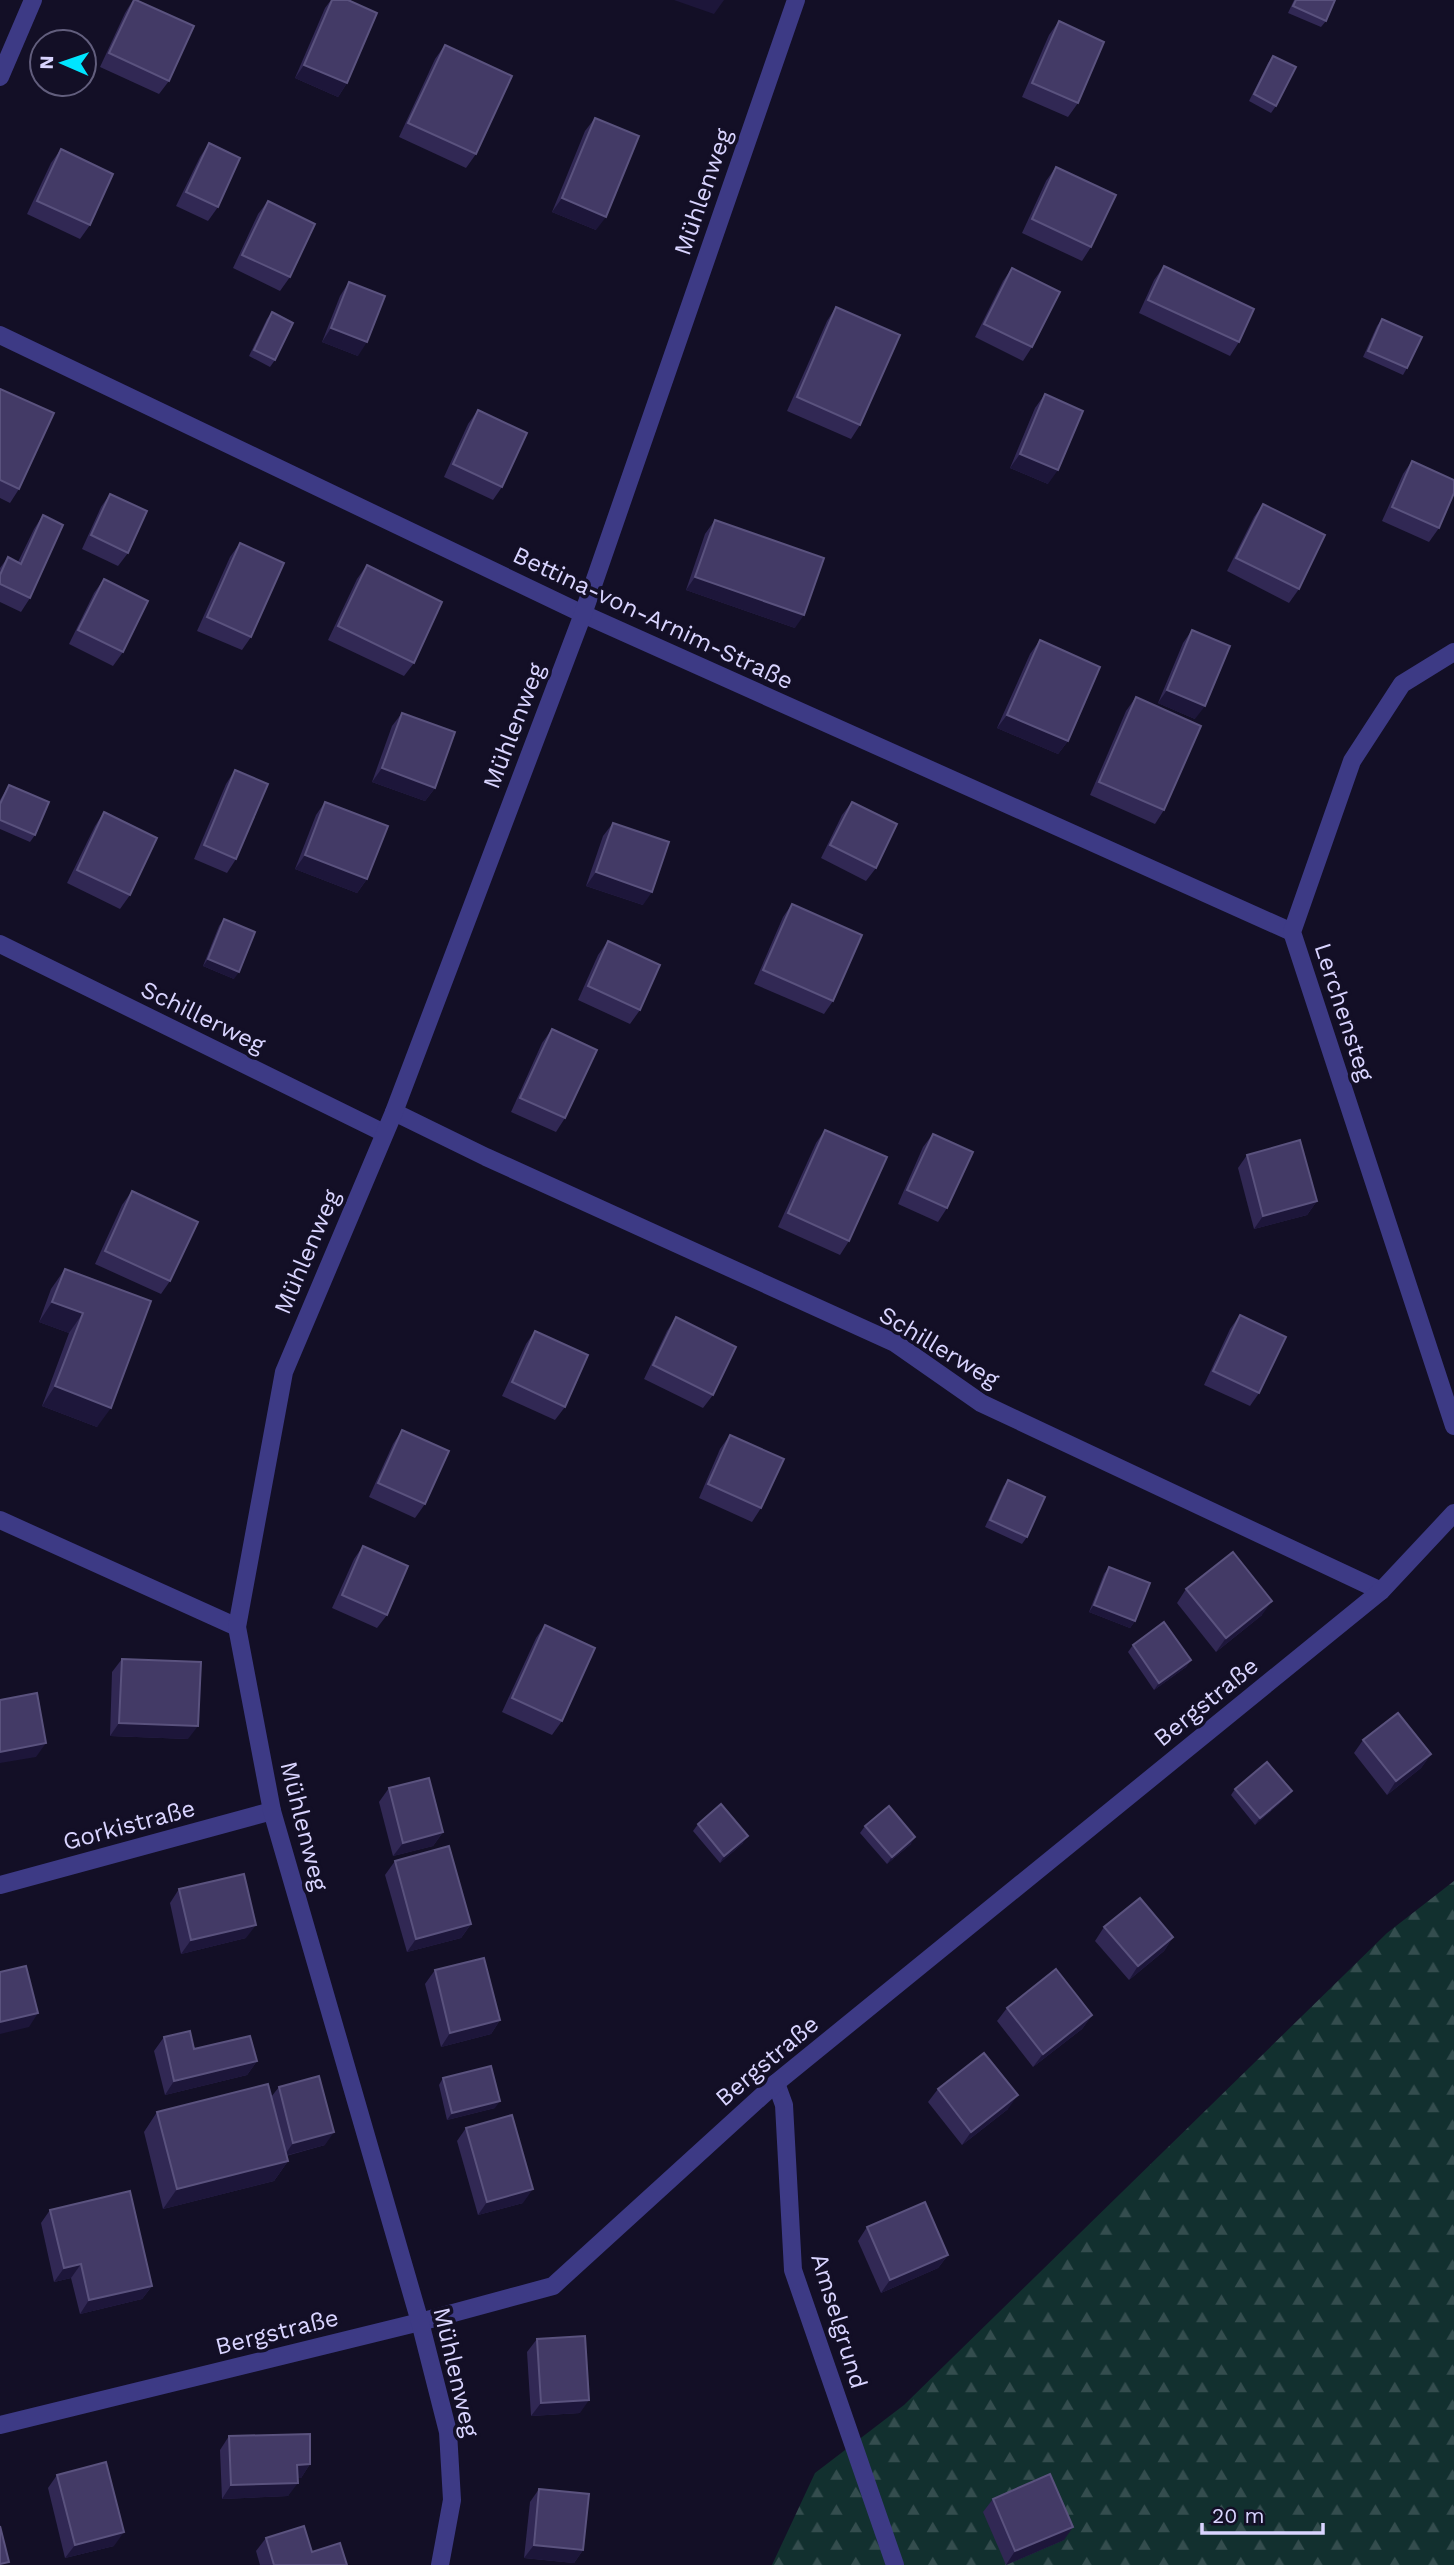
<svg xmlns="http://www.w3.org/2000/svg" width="1454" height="2565" viewBox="0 0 1454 2565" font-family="'Work Sans',sans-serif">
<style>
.forest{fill:url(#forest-firs)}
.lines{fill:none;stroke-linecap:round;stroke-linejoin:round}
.minor{stroke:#3d3a85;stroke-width:18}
.wall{fill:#312854}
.shaded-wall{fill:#1d163a}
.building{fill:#433a66;stroke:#5a527e;stroke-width:2}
.labels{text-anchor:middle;stroke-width:7;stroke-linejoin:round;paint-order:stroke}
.street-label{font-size:24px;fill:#d9d4ff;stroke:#130f26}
</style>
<defs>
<pattern id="forest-firs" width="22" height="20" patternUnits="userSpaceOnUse" patternTransform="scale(1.75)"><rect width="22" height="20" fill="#12302f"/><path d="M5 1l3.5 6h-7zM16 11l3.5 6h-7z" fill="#344d4e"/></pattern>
</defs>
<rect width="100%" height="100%" fill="#130f26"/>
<path class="forest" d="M1454 1881V2565H772L815 2473 904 2405 1387 1933Z"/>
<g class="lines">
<g class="minor">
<path d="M0 77 33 0"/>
<path d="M0 335 583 614 1292 932"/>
<path d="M1454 652 1402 684 1352 761 1292 932 1454 1426"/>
<path d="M0 944 384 1133"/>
<path d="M394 1112 486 1157 895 1343 981 1403 1381 1591"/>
<path d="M0 1520 237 1627"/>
<path d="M0 1885 272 1811"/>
<path d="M776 2083 784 2105 793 2270 895 2565"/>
<path d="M0 2425 420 2322 553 2286 776 2083 1381 1591 1454 1513"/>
<path d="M440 2565 452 2500 448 2432 420 2322 272 1811 237 1627 284 1372 394 1112 583 614 796 0"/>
</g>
</g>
<g class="wall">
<path d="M133 0 169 81 159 94 100 67 125 13Z"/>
<path d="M331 0H348L347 83 338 97 295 78 325 8Z"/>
<path d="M1294 0H1335L1326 21 1321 27 1288 13Z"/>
<path d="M1059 21 1078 103 1068 117 1022 97 1049 35Z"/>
<path d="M445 45 476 154 466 168 399 137 435 59Z"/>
<path d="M1273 56 1276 106 1271 113 1249 101 1268 63Z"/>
<path d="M595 118 596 230 552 212 585 131Z"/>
<path d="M209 143 218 207 208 221 176 206 200 157Z"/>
<path d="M61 149 90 225 80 239 27 214 51 163Z"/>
<path d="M1056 167 1091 247 1082 261 1022 233 1046 181Z"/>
<path d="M268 201 290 277 280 291 233 268 258 214Z"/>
<path d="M1164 266 1239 342 1230 356 1139 313 1154 280Z"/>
<path d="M1012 268 1032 347 1023 361 975 337 1003 281Z"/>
<path d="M349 282 358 356 322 342 340 296Z"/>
<path d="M836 307 860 425 851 439 787 411 827 321Z"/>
<path d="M272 312 275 360 270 367 249 356 267 319Z"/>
<path d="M1382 319 1407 368 1403 375 1363 357 1377 326Z"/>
<path d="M0 389 19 489 10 503 0 498Z"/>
<path d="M1045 394 1048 484 1010 468 1035 408Z"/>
<path d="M478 410 502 487 493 500 444 477 468 424Z"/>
<path d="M1412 461 1439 528 1429 542 1382 521 1403 474Z"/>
<path d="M110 494 128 553 118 566 82 549 101 507Z"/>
<path d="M1263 504 1299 589 1289 603 1227 571 1254 517Z"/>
<path d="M43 515 30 598 21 612 0 602V568L8 557 18 562 34 529Z"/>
<path d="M715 520 795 628 686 590 705 534Z"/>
<path d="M240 543 251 637 242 650 197 631 230 557Z"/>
<path d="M367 565 414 663 404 676 328 640 357 579Z"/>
<path d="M104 579 123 652 113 666 69 644 94 593Z"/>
<path d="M1192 630 1195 719 1158 703 1183 643Z"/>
<path d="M1040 640 1068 741 1058 754 997 728 1030 654Z"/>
<path d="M1136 697 1164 810 1155 824 1090 795 1126 711Z"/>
<path d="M402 713 435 788 425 801 372 782 392 726Z"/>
<path d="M235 770 236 859 227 873 194 859 226 784Z"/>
<path d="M9 785 35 835 30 842 0 829V800Z"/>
<path d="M325 802 367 879 357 893 295 869 316 815Z"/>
<path d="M852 802 876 868 866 881 821 858 842 815Z"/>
<path d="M104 812 130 895 120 909 67 883 95 826Z"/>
<path d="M613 823 643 905 586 886 603 836Z"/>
<path d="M792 904 833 1001 824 1014 754 984 783 917Z"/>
<path d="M224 919 234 979 203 966 219 926Z"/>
<path d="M608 941 640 1010 630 1024 578 1000 598 955Z"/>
<path d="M552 1029 565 1118 556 1132 511 1112 542 1043Z"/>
<path d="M825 1130 849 1241 840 1255 778 1227 816 1143Z"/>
<path d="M933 1134 947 1208 938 1222 898 1204 923 1147Z"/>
<path d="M1247 1155 1317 1201 1307 1215 1254 1229 1238 1168Z"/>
<path d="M132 1191 170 1281 161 1294 95 1264 122 1205Z"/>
<path d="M65 1269 151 1301 97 1427 42 1406 69 1333 39 1322 51 1289Z"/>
<path d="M1240 1315 1259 1393 1250 1406 1204 1385 1230 1329Z"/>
<path d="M676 1317 713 1395 703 1408 644 1379 667 1331Z"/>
<path d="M535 1331 565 1407 555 1420 502 1396 526 1344Z"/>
<path d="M402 1430 425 1504 415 1518 369 1497 393 1444Z"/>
<path d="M730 1435 761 1508 752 1522 699 1498 720 1449Z"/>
<path d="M1008 1480 1027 1537 1022 1544 985 1527 1003 1487Z"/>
<path d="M363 1546 387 1615 377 1628 332 1608 354 1559Z"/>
<path d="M1109 1567 1135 1621 1130 1628 1089 1612 1104 1574Z"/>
<path d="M1186 1589 1262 1615 1216 1652 1177 1603Z"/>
<path d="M545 1625 562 1721 552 1735 502 1712 536 1638Z"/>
<path d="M1133 1645 1191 1660 1186 1667 1154 1690 1128 1652Z"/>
<path d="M122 1659 188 1739 110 1736 112 1672Z"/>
<path d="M1363 1740 1431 1754 1421 1768 1387 1795 1354 1753Z"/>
<path d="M389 1788 443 1832 433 1846 393 1856 379 1802Z"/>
<path d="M1235 1789 1287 1797 1255 1825 1231 1795Z"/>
<path d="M698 1824 743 1843 720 1863 693 1831Z"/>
<path d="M865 1826 911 1844 887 1864 860 1833Z"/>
<path d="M395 1861 471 1924 461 1938 407 1952 385 1875Z"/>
<path d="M179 1889 246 1938 181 1954 170 1903Z"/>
<path d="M1104 1927 1173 1937 1164 1951 1129 1980 1095 1941Z"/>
<path d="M435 1970 500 2020 491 2034 441 2047 425 1984Z"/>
<path d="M1007 2008 1092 2015 1082 2029 1033 2067 997 2021Z"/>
<path d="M164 2037 194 2049 257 2061 247 2075 165 2095 154 2051Z"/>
<path d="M443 2078 495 2108 447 2120 439 2085Z"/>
<path d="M279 2087 325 2145 286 2156 288 2161 274 2181 163 2209 144 2132 157 2112 271 2097Z"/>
<path d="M938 2089 1008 2109 962 2145 928 2102Z"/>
<path d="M466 2128 523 2203 478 2215 457 2141Z"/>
<path d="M50 2210 152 2286 142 2299 80 2314 71 2278 54 2282 41 2223Z"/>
<path d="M867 2227 948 2255 938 2268 881 2293 858 2241Z"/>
<path d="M537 2339 580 2413 531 2416 527 2352Z"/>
<path d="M229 2436 310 2464 301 2478H298L288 2496 222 2499 220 2450Z"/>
<path d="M57 2475 114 2546 65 2558 48 2488Z"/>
<path d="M539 2489 583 2550 574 2563 524 2558 530 2502Z"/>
<path d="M993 2499 1064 2540 1006 2565 983 2512Z"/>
<path d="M266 2538 312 2552 347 2565H260L256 2551Z"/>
</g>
<g class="shaded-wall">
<path d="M674 0H724L714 14Z"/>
<path d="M304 65 347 83 338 97 295 78Z"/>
<path d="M562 198 606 217 596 230 552 212Z"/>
<path d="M331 328 367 342 358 356 322 342Z"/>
<path d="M1020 454 1058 470 1048 484 1010 468Z"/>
<path d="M695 577 804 615 795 628 686 590Z"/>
<path d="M1167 690 1205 706 1195 719 1158 703Z"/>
<path d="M1007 715 1068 741 1058 754 997 728Z"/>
<path d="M382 768 435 788 425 801 372 782Z"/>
<path d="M305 855 367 879 357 893 295 869Z"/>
<path d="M596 872 652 892 643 905 586 886Z"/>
<path d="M208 959 239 972 234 979 203 966Z"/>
<path d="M1317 1201 1307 1215 1254 1229 1263 1216Z"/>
<path d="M52 1302 83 1313 69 1333 39 1322Z"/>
<path d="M55 1386 111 1408 97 1427 42 1406Z"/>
<path d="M1272 1601 1262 1615 1216 1652 1226 1638Z"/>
<path d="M1094 1605 1135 1621 1130 1628 1089 1612Z"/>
<path d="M1191 1660 1186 1667 1154 1690 1159 1683Z"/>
<path d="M119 1723 198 1726 188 1739 110 1736Z"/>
<path d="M46 1743 36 1757 0 1763V1752Z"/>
<path d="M1431 1754 1421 1768 1387 1795 1396 1781Z"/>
<path d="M1292 1791 1287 1797 1255 1825 1260 1818Z"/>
<path d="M443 1832 433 1846 393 1856 403 1843Z"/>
<path d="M748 1836 743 1843 720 1863 724 1856Z"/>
<path d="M915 1837 911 1844 887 1864 892 1857Z"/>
<path d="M471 1924 461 1938 407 1952 416 1939Z"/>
<path d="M256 1925 246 1938 181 1954 191 1940Z"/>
<path d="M1173 1937 1164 1951 1129 1980 1138 1966Z"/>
<path d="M38 2013 29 2027 0 2034V2022Z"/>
<path d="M1092 2015 1082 2029 1033 2067 1043 2054Z"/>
<path d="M500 2020 491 2034 441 2047 450 2033Z"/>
<path d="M257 2061 247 2075 165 2095 174 2081Z"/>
<path d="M1018 2095 1008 2109 962 2145 971 2132Z"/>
<path d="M500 2101 495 2108 447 2120 452 2113Z"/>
<path d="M334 2132 325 2145 284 2156 293 2143Z"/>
<path d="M288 2161 274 2181 163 2209 177 2189Z"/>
<path d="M533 2189 523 2203 478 2215 487 2202Z"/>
<path d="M948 2255 938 2268 881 2293 890 2280Z"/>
<path d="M81 2264 71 2278 54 2282 64 2268Z"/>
<path d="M152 2286 142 2299 80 2314 89 2300Z"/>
<path d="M589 2400 580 2413 531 2416 541 2403Z"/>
<path d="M310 2464 301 2478H288L297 2465Z"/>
<path d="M298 2483 288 2496 222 2499 231 2485Z"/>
<path d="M1073 2527 1064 2540 1006 2565 1015 2551Z"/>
<path d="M124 2532 114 2546 65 2558 75 2545Z"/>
<path d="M534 2545 583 2550 574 2563 524 2558Z"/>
</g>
<g class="building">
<path d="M134 0H136L194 26 169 81 109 53Z"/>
<path d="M332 0H348L377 13 347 83 304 65Z"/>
<path d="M1296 0H1335L1326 21 1293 6Z"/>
<path d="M1059 21 1104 42 1078 103 1032 83Z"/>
<path d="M445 45 512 76 476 154 408 123Z"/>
<path d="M1273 56 1296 67 1276 106 1254 94Z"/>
<path d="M595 118 639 136 606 217 562 198Z"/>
<path d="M209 143 240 158 218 207 186 192Z"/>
<path d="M61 149 113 174 90 225 37 201Z"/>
<path d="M1056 167 1116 195 1091 247 1032 219Z"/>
<path d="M268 201 315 224 290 277 242 255Z"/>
<path d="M1164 266 1254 309 1239 342 1148 300Z"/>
<path d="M1012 268 1060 292 1032 347 984 324Z"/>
<path d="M349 282 385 296 367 342 331 328Z"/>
<path d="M836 307 900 335 860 425 797 397Z"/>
<path d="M272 312 293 323 275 360 254 350Z"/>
<path d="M1382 319 1422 337 1407 368 1368 351Z"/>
<path d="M0 389 54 413 19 489 0 480Z"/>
<path d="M1045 394 1083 411 1058 470 1020 454Z"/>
<path d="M478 410 527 433 502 487 453 464Z"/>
<path d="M1412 461 1454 480V493L1439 528 1392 507Z"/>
<path d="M110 494 147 511 128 553 91 535Z"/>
<path d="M1263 504 1325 535 1299 589 1236 558Z"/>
<path d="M43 515 63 525 30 598 0 584V575L8 557 21 564Z"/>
<path d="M715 520 824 558 804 615 695 577Z"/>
<path d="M240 543 284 563 251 637 207 617Z"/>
<path d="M367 565 442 602 414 663 338 626Z"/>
<path d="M104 579 148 601 123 652 78 630Z"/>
<path d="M1192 630 1230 646 1205 706 1167 690Z"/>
<path d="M1040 640 1100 667 1068 741 1007 715Z"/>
<path d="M1136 697 1201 726 1164 810 1099 782Z"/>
<path d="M402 713 455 732 435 788 382 768Z"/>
<path d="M235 770 268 784 236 859 204 845Z"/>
<path d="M9 785 49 802 35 835 0 820V804Z"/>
<path d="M325 802 388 826 367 879 305 855Z"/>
<path d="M852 802 897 824 876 868 830 845Z"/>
<path d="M104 812 157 838 130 895 77 870Z"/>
<path d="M613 823 669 842 652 892 596 872Z"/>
<path d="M792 904 862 935 833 1001 763 970Z"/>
<path d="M224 919 255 932 239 972 208 959Z"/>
<path d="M608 941 660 965 640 1010 588 986Z"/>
<path d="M552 1029 597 1050 565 1118 520 1098Z"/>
<path d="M825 1130 887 1157 849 1241 788 1213Z"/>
<path d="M933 1134 973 1152 947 1208 907 1190Z"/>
<path d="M1300 1140 1317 1201 1263 1216 1247 1155Z"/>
<path d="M132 1191 198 1222 170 1281 105 1251Z"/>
<path d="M65 1269 151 1301 111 1408 55 1386 83 1313 52 1302Z"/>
<path d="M1240 1315 1286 1337 1259 1393 1213 1371Z"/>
<path d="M676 1317 736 1347 713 1395 653 1365Z"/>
<path d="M535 1331 588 1355 565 1407 512 1382Z"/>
<path d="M402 1430 449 1451 425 1504 378 1483Z"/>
<path d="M730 1435 784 1459 761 1508 708 1484Z"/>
<path d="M1008 1480 1045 1497 1027 1537 990 1520Z"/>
<path d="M363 1546 408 1566 387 1615 342 1595Z"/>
<path d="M1233 1552 1272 1601 1226 1638 1186 1589Z"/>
<path d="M1109 1567 1150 1583 1135 1621 1094 1605Z"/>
<path d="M1164 1622 1191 1660 1159 1683 1133 1645Z"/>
<path d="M545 1625 595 1648 562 1721 512 1698Z"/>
<path d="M122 1659 201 1662 198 1726 119 1723Z"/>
<path d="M37 1693 46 1743 0 1752V1700Z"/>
<path d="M1398 1713 1431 1754 1396 1781 1363 1740Z"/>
<path d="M1267 1762 1292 1791 1260 1818 1235 1789Z"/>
<path d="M429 1778 443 1832 403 1843 389 1788Z"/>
<path d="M721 1804 748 1836 724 1856 698 1824Z"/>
<path d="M889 1806 915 1837 892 1857 865 1826Z"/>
<path d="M449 1846 471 1924 416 1939 395 1861Z"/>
<path d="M244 1874 256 1925 191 1940 179 1889Z"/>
<path d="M1140 1898 1173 1937 1138 1966 1104 1927Z"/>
<path d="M484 1958 500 2020 450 2033 435 1970Z"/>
<path d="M26 1966 38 2013 0 2022V1972Z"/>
<path d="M1056 1969 1092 2015 1043 2054 1007 2008Z"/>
<path d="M190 2031 194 2049 250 2036 257 2061 174 2081 164 2037Z"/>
<path d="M984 2053 1018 2095 971 2132 938 2089Z"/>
<path d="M491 2066 500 2101 452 2113 443 2078Z"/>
<path d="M319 2076 334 2132 293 2143 279 2087Z"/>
<path d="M268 2084 288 2161 177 2189 157 2112Z"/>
<path d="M512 2115 533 2189 487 2202 466 2128Z"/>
<path d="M130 2191 152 2286 89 2300 81 2264 64 2268 50 2210Z"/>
<path d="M925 2202 948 2255 890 2280 867 2227Z"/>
<path d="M585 2336 589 2400 541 2403 537 2339Z"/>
<path d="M310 2434V2464L297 2465 298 2483 231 2485 229 2436Z"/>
<path d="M106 2462 124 2532 75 2545 57 2475Z"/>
<path d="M1050 2474 1073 2527 1015 2551 993 2499Z"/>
<path d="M539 2489 589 2494 583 2550 534 2545Z"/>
<path d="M0 2526 9 2562 0 2564Z"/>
<path d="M304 2526 312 2552 340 2543 347 2565H274L266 2538Z"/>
</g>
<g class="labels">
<g class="street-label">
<text transform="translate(703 192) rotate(-71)" y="8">Mühlenweg</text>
<text transform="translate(653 618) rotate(25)" y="8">Bettina-von-Arnim-Straße</text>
<text transform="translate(514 726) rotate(-69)" y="8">Mühlenweg</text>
<text transform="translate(1344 1012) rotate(72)" y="8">Lerchensteg</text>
<text transform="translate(203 1017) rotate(26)" y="8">Schillerweg</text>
<text transform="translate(307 1252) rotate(-67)" y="8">Mühlenweg</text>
<text transform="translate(939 1347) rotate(31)" y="8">Schillerweg</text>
<text transform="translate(1206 1702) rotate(-39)" y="8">Bergstraße</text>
<text transform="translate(129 1825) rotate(-15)" y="8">Gorkistraße</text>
<text transform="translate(304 1826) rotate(76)" y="8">Mühlenweg</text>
<text transform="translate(767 2061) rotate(-40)" y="8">Bergstraße</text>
<text transform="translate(839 2321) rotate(73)" y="8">Amselgrund</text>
<text transform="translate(277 2332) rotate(-14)" y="8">Bergstraße</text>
<text transform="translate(456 2372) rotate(77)" y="8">Mühlenweg</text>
</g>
</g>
<g transform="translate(63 63) rotate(272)"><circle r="33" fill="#130f26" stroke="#625e7d" stroke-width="2"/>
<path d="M0-5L12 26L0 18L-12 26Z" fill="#00e5ff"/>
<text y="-10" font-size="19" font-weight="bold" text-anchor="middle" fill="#d9d4ff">N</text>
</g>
<path d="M1202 2523v10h121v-10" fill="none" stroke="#d9d4ff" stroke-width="3.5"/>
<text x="1212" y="2523" font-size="21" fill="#d9d4ff" stroke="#130f26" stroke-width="5" paint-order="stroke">20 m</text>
</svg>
